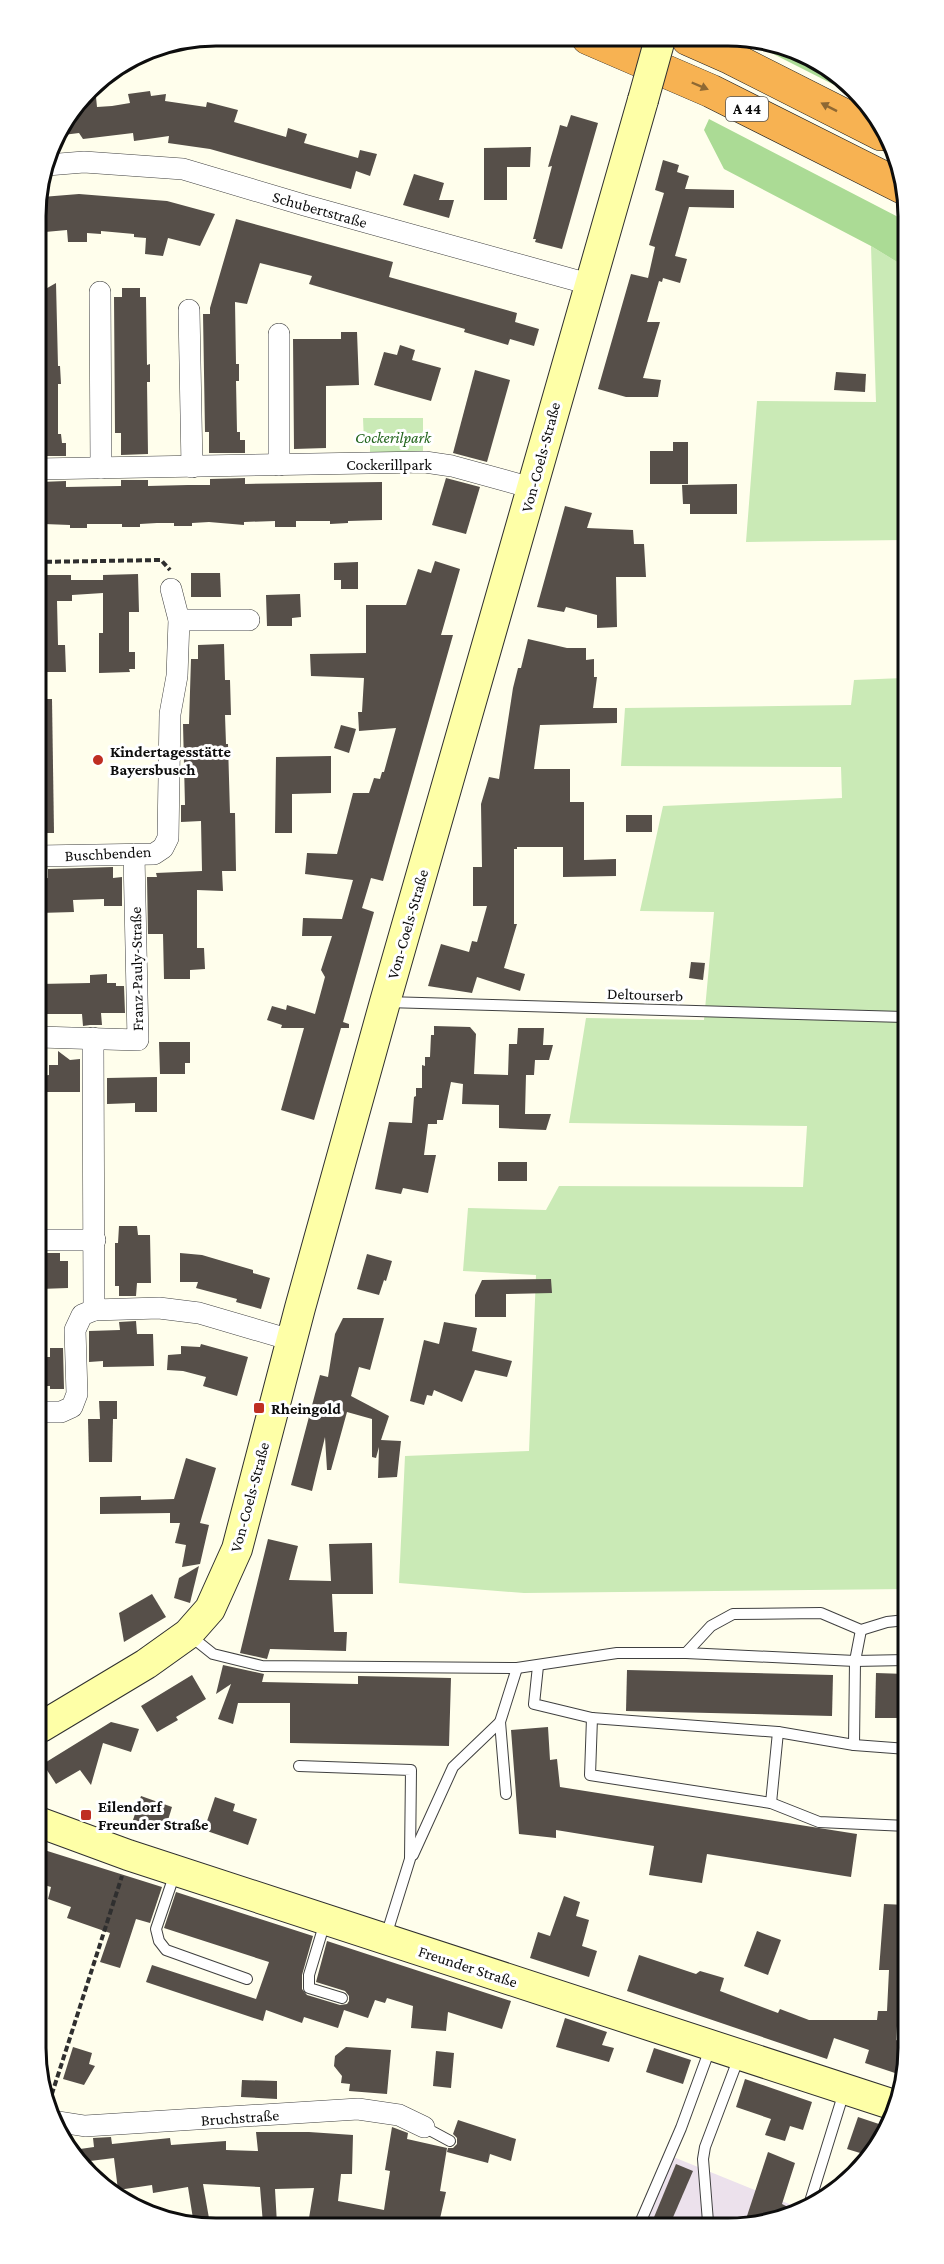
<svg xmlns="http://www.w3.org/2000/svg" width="944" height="2264" viewBox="0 0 944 2264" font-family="'Crimson Pro',serif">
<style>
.industrial{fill:#ece1ec}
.green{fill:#caeab6}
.forest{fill:#abdb95}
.building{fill:#564f49}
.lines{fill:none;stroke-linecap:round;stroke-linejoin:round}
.service-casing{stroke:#404040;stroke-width:12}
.minor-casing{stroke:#404040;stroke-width:22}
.secondary-casing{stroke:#2f2f2f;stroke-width:32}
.motorway-casing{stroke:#1e1e1e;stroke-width:34}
.path{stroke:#2f2f2f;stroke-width:4;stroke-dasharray:6 3;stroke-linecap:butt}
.service{stroke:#fff;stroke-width:10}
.minor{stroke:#fff;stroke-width:21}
.secondary{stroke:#feffa7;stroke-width:30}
.motorway{stroke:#f7b252;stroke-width:33}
.secondary-bridge-casing{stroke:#2f2f2f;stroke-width:32;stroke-linecap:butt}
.secondary-bridge{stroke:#feffa7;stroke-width:30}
.oneway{fill:#8e6833}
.poi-dot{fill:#bf2e22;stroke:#fff;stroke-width:2}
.labels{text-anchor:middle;stroke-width:6;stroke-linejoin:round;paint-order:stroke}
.shield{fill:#fff;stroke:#565656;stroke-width:1.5}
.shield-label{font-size:15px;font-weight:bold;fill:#0d0d0d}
.street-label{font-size:16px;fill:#0d0d0d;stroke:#fff}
.park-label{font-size:16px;font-style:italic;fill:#22651c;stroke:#fff}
.poi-label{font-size:16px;font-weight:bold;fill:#0d0d0d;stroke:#fff;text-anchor:start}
.rim{fill:none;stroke:#0d0d0d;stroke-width:3}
</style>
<rect width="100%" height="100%" fill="#fffeec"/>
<path class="industrial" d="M666 2154 799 2208 797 2212 774 2222 637 2223Z"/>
<g class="green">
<path d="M871 246 902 265 903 540 746 542 757 401 876 402Z"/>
<path d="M363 418H423V455L370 456V442H364Z"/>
<path d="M903 678 906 1589 524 1593 399 1583 405 1456 529 1451 536 1275 463 1271 468 1208 546 1210 559 1186 803 1187 807 1126 569 1123 586 1018 704 1020 714 912 640 911 663 806 842 798 841 767 621 766 625 708 851 705 854 680Z"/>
</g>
<g class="forest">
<path d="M762 39 808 55 855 89 860 98 746 40Z"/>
<path d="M709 119 902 219V265L871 246 724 169 704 130Z"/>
</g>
<g class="building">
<path d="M150 91 151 96 166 94 165 101 206 107 207 102 238 110 234 122 286 137 288 128 307 134 304 143 358 158 360 150 377 154 370 176 356 171 351 189 210 149 168 143 169 136 134 141 133 133 83 139 79 133 55 136 84 99 96 97 97 107 112 106 130 103 128 94Z"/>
<path d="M571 115 598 123 562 249 535 242 536 239H533L552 166 548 167 558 133 560 125 567 127Z"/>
<path d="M531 147 530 167H507V200H484V148Z"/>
<path d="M663 160 679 165 677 172 689 176 685 189 734 190V208L689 207 675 256 687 259 680 283 663 278 662 282 659 281 647 322H660L643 378 661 380 658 397H626L598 389 631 274 648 278 655 247 649 245 664 193 655 190Z"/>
<path d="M414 174 444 183 439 200H454L449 218 403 205Z"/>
<path d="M79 194 167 201 215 214 200 246 168 238 163 256 145 254 146 238 134 237V234L101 231V234L87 233V242H68L67 230 45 232 42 197Z"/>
<path d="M236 219 393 262 389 277 517 313 515 322 539 329 534 346 510 339 508 345 464 332 465 329 309 284 312 276 260 263 247 304 235 302 236 364H239V381H236L237 432H240V440H245V453H209V432H205L203 314H210V308Z"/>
<path d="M56 283 58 366H60L61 384H58V434H61L62 443H66V456H40L39 434H37V300H42V291Z"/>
<path d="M122 288H140V297H146L147 365 150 364V382H147L148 454 121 455V433H115L114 297H122Z"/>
<path d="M341 332H357L359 385 326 386V448L294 449 293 339H341Z"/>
<path d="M400 345 415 350 412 360 441 368 431 401 374 385 384 352 397 355Z"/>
<path d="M475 370 510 380 487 462 453 453Z"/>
<path d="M836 372 866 374 865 392 834 390Z"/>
<path d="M673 442H688V484H650V451H673Z"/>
<path d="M245 478V484L382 482V520L348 521V523L330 524V521H296V527H275V521L244 522V525L209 522 192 523V526H174V523H157L140 524V527H122V524H87V528H70V525L44 524V522H37V487H40V482L66 481V487L121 486V480H148V486L188 485H210V479Z"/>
<path d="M446 478 480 487 466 534 432 525Z"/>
<path d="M737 484V514H690V504H683L682 485Z"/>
<path d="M565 506 592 513 587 528 633 530 634 544H644L646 577H616L617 627 597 628V615L566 607 564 612 537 607Z"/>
<path d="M435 561 460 569 441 635H453L383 881 371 878 362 908 374 912 343 1022 349 1024V1028H341L314 1120 281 1110 304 1028H281L282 1025 267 1020 272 1006 286 1010 287 1005 315 1014 325 977 321 970 332 936H302L303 918 342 919 353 880 305 874 307 853 337 854 353 793H369L374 778 380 779 382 772H384L396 728 359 731 358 712H362L364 678 311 676 310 654 366 653V605H406L418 569 431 573Z"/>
<path d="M358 562V589H341V580H334V563Z"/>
<path d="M191 573H220L221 597H191Z"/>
<path d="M138 574 139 612H129V652H135V669H129L130 672 99 673V633H103V593L72 595V601H57L58 645H65L66 672H38V575H71V580H103V575Z"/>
<path d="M300 594 301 617 292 618V626H267L266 595Z"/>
<path d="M528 639 567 648H586V660L594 659V677H597L593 708H617V723L540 725 534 769H570V802H584V860L616 859V876L563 877V847H517V849H514V924H517L504 968 525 974 520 991 477 977 472 993 428 986 441 944 469 952 472 941 477 942 487 906H473V867H482L481 804 489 777 499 779 513 688 518 668H521Z"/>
<path d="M224 644 225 680H230L231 715H225L226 744H228L230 813H235L236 871H222L223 891 197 890V948H204L205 969 190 970V979H164L163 934H148L147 877H157L156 873 202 871 201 821 181 822V805H185L183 724H189L191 659H198V645Z"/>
<path d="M38 699H52L54 833H38Z"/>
<path d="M341 725 356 729 349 753 334 748Z"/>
<path d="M331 756V793L292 794V833H275L276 757Z"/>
<rect x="626" y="815" width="26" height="17"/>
<path d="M113 867V878L122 877V906H104V899L73 900 74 912 39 913V879L48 878V869Z"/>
<path d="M691 962 705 963 703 980 689 978Z"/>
<path d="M107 974V983H116V986H124L125 1013H101L102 1025H90L83 1026 82 1014H39V984L90 983V975Z"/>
<path d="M434 1026 470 1027 476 1034 474 1074 508 1075 509 1044H517L518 1028H544L543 1045H553L549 1060H535L534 1075H526L525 1114H551L546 1130 499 1128V1105L462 1104 463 1084 451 1082 443 1120H437V1124H428L424 1155H436L428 1193 403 1188 401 1194 375 1189 389 1122 412 1123 414 1097 416 1096V1088H422V1065L425 1066V1057H430L431 1035H434Z"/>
<path d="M159 1042H190V1063H185V1074H160Z"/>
<path d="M58 1051 70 1060 80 1059V1092H41L40 1076 49 1075V1065H58Z"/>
<path d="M157 1077V1112H135V1103L107 1104V1078Z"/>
<rect x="498" y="1162" width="29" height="19"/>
<path d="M119 1226H137L138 1235H150L151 1283H137L136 1296H119V1286H115V1243H118Z"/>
<path d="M42 1253H60V1261H68V1288L40 1289V1261H43Z"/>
<path d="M180 1253 202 1255 253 1270V1273L270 1278 261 1309 236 1302 237 1299 196 1288 198 1282H180Z"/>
<path d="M367 1254 392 1261 386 1281 384 1280 379 1295 357 1289Z"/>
<path d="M551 1279 552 1293 506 1294V1317H475V1295L482 1280Z"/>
<path d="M343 1318H384L370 1370 359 1367 351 1396 389 1416 381 1440 401 1441 397 1477 378 1478 379 1447 376 1458 372 1457V1419L347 1412 331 1470H327L325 1437 312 1491 291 1485 320 1375 328 1377 335 1334Z"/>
<path d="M136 1321 137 1334H153L154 1366 103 1367V1361L89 1362V1331L120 1330 119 1322Z"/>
<path d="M444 1322 477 1328 472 1351 512 1361 507 1377 475 1370 462 1402 434 1390 432 1396 427 1395 424 1405 410 1401 424 1340 439 1344Z"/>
<path d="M201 1344 248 1357 237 1396 203 1386 206 1377 183 1371 167 1370 168 1355 181 1354V1346L200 1347Z"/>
<path d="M50 1348H63L64 1389H50V1386H40V1357H50Z"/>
<path d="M99 1401H117V1419H100Z"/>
<path d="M88 1419H113L112 1462H89Z"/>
<path d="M186 1458 216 1468 200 1523 209 1525 200 1564 182 1567 186 1545 175 1543 180 1523H170V1513L100 1514V1497L141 1496V1500L174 1499Z"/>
<path d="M268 1539 298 1546 289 1580 331 1581 329 1544 372 1543 373 1594H332L334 1632H347L346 1651 270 1649 267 1659 240 1653Z"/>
<path d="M199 1566 190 1603 174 1598 179 1578Z"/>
<path d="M152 1594 166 1617 124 1642 119 1613Z"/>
<path d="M223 1665 264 1674 262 1682 358 1684V1676L451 1678 449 1746 290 1743V1703H238L233 1724 218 1719 231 1684 216 1694Z"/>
<path d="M627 1670 833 1675 832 1716 626 1711Z"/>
<path d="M876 1673 906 1674 907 1718H875Z"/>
<path d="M192 1675 206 1699 176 1717 178 1720 157 1732 141 1706Z"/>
<path d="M111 1722 139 1729 131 1752 103 1743 91 1785 80 1770 56 1784 43 1764Z"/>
<path d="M548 1727 550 1760 557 1759 560 1787 857 1834 851 1877 707 1854 702 1883 649 1875 654 1846 556 1830V1838L519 1834 511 1730Z"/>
<path d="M141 1796 172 1807 165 1830 133 1820Z"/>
<path d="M215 1797 235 1804 233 1811 257 1819 248 1845 204 1830Z"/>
<path d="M41 1849 162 1887 150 1923 136 1919 120 1968 100 1962 110 1933 67 1918 71 1907 48 1899 51 1887 41 1884Z"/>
<path d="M176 1892 313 1936 302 1975V1989L307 1995 340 2005 347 2004 349 2001V1996L345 1991 316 1982 327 1941 511 2001 502 2029 448 2012 446 2031 411 2028 413 2006 387 1998 385 2003 375 2000 368 2018 344 2010 338 2028 304 2017 302 2023 266 2010 263 2021 146 1982 152 1965 256 1999 269 1962 164 1928Z"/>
<path d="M564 1896 580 1902 576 1916 589 1920 582 1946 597 1951 589 1977 530 1958 538 1932 550 1936Z"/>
<path d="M884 1904 907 1905V2013L898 2012 896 2040 908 2044V2059L904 2076 865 2063 869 2050 834 2038 827 2059 627 1991 639 1955 696 1974 700 1971 724 1978 720 1991 778 2013 780 2009 809 2020H877L878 2011H887L889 1970H879Z"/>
<path d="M757 1931 781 1940 768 1975 744 1966Z"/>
<path d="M565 2018 607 2032 602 2045 614 2048 609 2062 556 2047Z"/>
<path d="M73 2047 92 2053 89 2064 95 2066 84 2085 63 2079Z"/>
<path d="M346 2047 391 2050 387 2094 349 2091 350 2084 341 2083 342 2076 334 2066 335 2056Z"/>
<path d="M654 2048 691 2060 683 2084 646 2072Z"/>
<path d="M436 2051 454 2053 451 2088 433 2086Z"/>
<path d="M745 2079 812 2102 803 2130 790 2126 785 2141 765 2135 771 2119 736 2107Z"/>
<path d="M242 2080 277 2081V2099L241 2097Z"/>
<path d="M858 2117 888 2127 870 2156 847 2149Z"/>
<path d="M458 2120 516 2139 511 2161 490 2154 488 2163 447 2152 448 2148H453L457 2144V2138L453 2134Z"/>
<path d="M392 2127 408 2133 407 2139 447 2148 440 2191 446 2192 439 2223 308 2224 314 2188 275 2189 277 2224H263L260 2187 203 2184 210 2224 194 2225 188 2187 153 2193 152 2185 118 2190 114 2158 82 2162 80 2149 94 2147 93 2138 111 2137 112 2144 170 2138 171 2145 226 2141V2150L258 2151 256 2132H309L353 2135 352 2174H341L338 2201 384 2210 390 2171 385 2170Z"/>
<path d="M768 2152 795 2163 782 2204 798 2212 774 2222H745Z"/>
<path d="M676 2164 693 2171 671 2222H652Z"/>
</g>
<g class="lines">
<g class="service-casing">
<g id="service">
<path d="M386 1002 904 1017"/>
<path d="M188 1634 213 1654 262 1666 517 1668 617 1653H686L855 1661 906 1660"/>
<path d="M686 1653 711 1626 733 1614 821 1613 861 1630 887 1622 906 1620"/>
<path d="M538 1666 534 1704 592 1718 778 1732 854 1745 907 1749"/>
<path d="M592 1718 590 1775 771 1803 778 1732"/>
<path d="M854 1745 855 1661 861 1630"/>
<path d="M299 1766 411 1770 410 1859 386 1936"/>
<path d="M506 1794 500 1722 517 1668"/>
<path d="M771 1803 819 1822 907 1826"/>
<path d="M413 1855 453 1767 500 1722"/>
<path d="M175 1873 156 1929 159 1941 166 1950 247 1979"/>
<path d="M325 1922 309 1975V1988L342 1998"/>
<path d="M424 2127 450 2141"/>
<path d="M808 2208 844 2092"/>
<path d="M708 2222 703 2159 705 2147 739 2057"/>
<path d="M640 2223 681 2128 711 2046"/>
</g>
</g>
<g class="minor-casing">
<g id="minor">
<path d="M47 165 84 162 183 169 304 205 589 284"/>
<path d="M100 292 101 468"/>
<path d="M189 310 192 467"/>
<path d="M279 465V334"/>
<path d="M37 469 425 462 452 466 532 488"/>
<path d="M179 620H249"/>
<path d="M38 856 154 854 163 848 168 838 170 714 177 676 179 620 171 589"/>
<path d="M39 1037 138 1040 134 855"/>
<path d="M93 1038 94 1310 159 1308 199 1313 291 1340"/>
<path d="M40 1240H95"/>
<path d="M40 1412H61L72 1407 77 1394 75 1330 82 1315 94 1310"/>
<path d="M53 2121 85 2126 358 2109 399 2115 424 2127"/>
</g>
</g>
<g class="secondary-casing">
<g id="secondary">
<path d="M41 1727 146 1664 188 1634 210 1609 237 1549 300 1308 385 1002 643 100"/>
<path d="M41 1823 128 1855 897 2106"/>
</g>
</g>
<g class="motorway-casing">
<g id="motorway">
<path d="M588 38 711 91 902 187"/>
<path d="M688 39 731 58 881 134"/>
</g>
</g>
<g class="path">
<path d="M37 562 161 560 170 570"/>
<path d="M49 2103 122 1876"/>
</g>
<use href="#service" class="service"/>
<use href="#minor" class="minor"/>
<use href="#secondary" class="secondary"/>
<use href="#motorway" class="motorway"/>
<g class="secondary-bridge-casing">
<path id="secondary-bridge" d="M643 100 660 39"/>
</g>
<use href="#secondary-bridge" class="secondary-bridge"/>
</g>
<defs><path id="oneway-solid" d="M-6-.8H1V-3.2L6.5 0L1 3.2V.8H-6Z" transform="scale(1.5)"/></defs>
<g class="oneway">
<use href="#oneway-solid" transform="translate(700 86) rotate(23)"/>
<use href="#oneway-solid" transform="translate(829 107) rotate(-153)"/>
</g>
<g class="poi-dot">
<circle cx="98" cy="760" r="6"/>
<rect x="253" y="1402" width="12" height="12" rx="3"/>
<rect x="80" y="1809" width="12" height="12" rx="3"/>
</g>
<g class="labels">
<rect class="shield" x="726" y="97" width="42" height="24" rx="4.5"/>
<g class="shield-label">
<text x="747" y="114">A 44</text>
</g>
<g class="street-label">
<text transform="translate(320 209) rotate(16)" y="6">Schubertstraße</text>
<text transform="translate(540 457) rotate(-75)" y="6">Von-Coels-Straße</text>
<text x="389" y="470">Cockerillpark</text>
<text transform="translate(108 853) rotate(-3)" y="6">Buschbenden</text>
<text transform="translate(407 924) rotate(-74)" y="6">Von-Coels-Straße</text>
<text transform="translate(136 969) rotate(-91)" y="6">Franz-Pauly-Straße</text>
<text transform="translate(645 994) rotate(2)" y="6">Deltourserb</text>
<text transform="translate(249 1497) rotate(-75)" y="6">Von-Coels-Straße</text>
<text transform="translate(468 1966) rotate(18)" y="6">Freunder Straße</text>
<text transform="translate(240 2117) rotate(-4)" y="6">Bruchstraße</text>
</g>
<g class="park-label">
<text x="393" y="443">Cockerilpark</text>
</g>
<g class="poi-label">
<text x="110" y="757">Kindertagesstätte<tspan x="110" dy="18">Bayersbusch</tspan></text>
<text x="271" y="1414">Rheingold</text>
<text x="98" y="1812">Eilendorf<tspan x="98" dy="18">Freunder Straße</tspan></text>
</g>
</g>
<path d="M0 0H944V2264H0ZM216 46H728A170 170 0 0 1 898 216V2048A170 170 0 0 1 728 2218H216A170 170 0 0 1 46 2048V216A170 170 0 0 1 216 46Z" fill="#fff" fill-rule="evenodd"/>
<path class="rim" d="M216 46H728A170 170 0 0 1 898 216V2048A170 170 0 0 1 728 2218H216A170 170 0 0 1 46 2048V216A170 170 0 0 1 216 46Z"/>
</svg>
